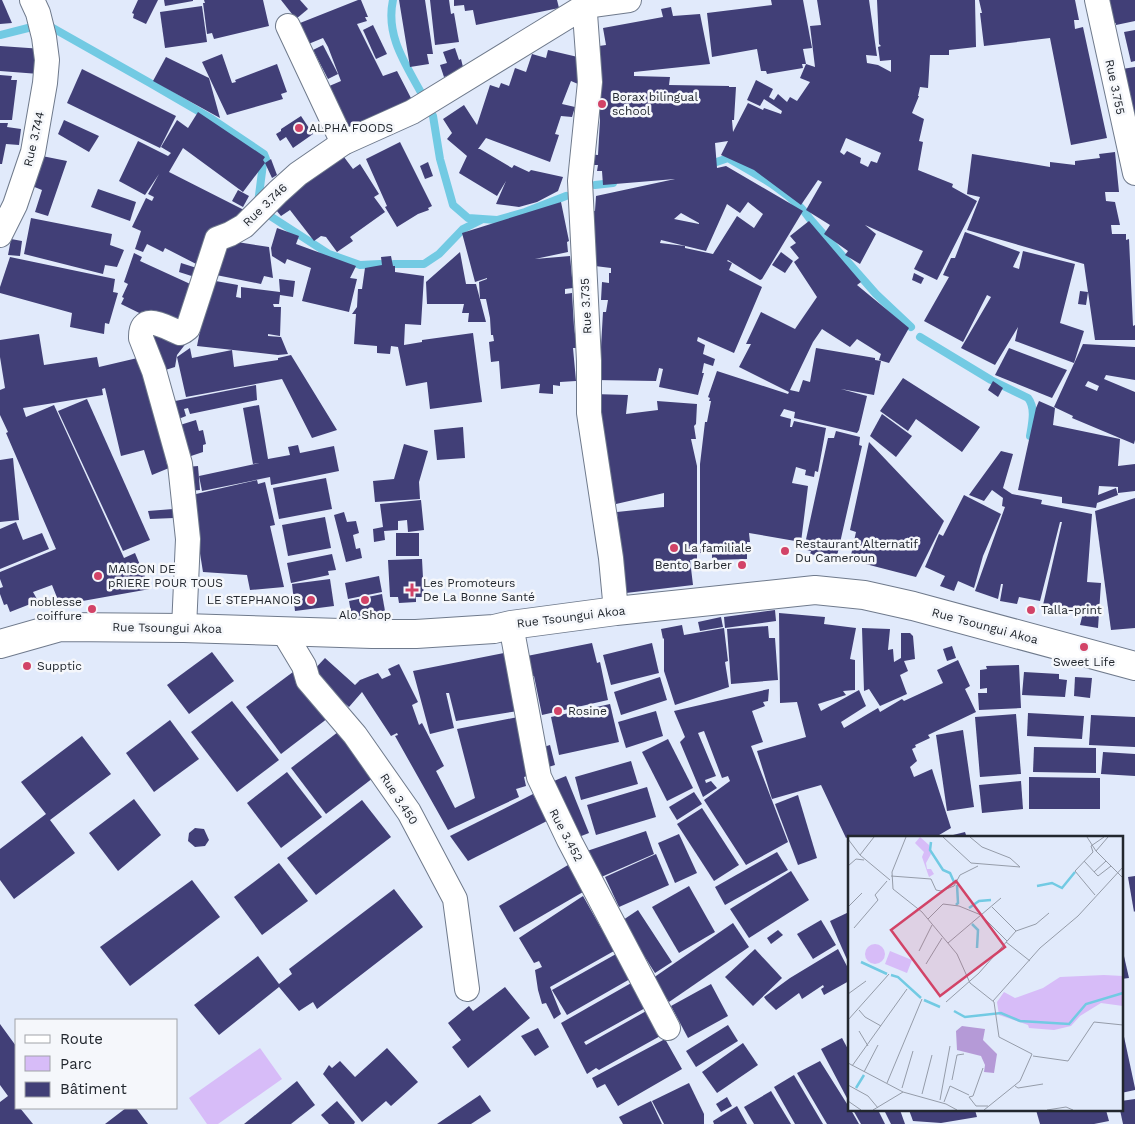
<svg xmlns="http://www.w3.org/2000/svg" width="1135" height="1124" viewBox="0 0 1135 1124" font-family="'Work Sans',sans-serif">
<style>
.green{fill:#d7bcf8}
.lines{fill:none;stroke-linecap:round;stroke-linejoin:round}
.stream{stroke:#72cae3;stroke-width:8}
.building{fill:#413f77;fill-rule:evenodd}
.street-casing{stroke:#6f7a8c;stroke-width:26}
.secondary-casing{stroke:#6f7a8c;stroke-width:30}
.street{stroke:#fff;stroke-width:24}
.secondary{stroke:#fff;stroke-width:28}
.poi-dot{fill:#d24367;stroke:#f5f7fb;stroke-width:2}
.labels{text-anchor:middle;stroke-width:5;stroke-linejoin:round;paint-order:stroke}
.street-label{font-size:12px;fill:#22272e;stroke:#f5f7fb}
.poi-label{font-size:12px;fill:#22272e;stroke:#f5f7fb;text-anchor:start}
.inset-river{fill:none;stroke:#72cae3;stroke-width:2.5}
.inset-road{fill:none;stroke:#959ca9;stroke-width:1}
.view{fill:#d24367;fill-opacity:0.15;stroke:#d24367;stroke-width:2.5}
.inset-edge{fill:none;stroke:#22272e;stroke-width:2.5}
</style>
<rect width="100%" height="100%" fill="#e1eafb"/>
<path class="green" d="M260 1048 282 1079 218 1124H207L189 1098Z"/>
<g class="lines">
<g class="stream">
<path d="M393 0C385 37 407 66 424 98"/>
<path d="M0 35 32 27H51L150 83 212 119 264 154 266 159 263 164 258 203"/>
<path d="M433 116 440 159 453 205 468 218 497 220 525 212 566 196"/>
<path d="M708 165 728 158C754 173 794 194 810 219L876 294 911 327"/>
<path d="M595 185 613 183"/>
<path d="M264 212 329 254 360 265 380 264"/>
<path d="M394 264H424L439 254 463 229 481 220"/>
<path d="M920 337 991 380 1028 398C1036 408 1032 424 1030 436"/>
</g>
</g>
<g class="building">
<path d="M0 0H2L12 23 0 24Z"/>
<path d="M138 0H158L146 24 133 18 134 14 132 13Z"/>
<path d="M164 0H193V1L165 6Z"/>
<path d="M204 0H263L269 26 214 39 212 33 207 34 203 3H205Z"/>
<path d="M281 0H300L308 9 296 19Z"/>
<path d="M358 0H361L368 17H365L367 21 357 24 383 76 397 71 412 100 347 130 327 87 341 81 328 47 323 38 306 45 300 23Z"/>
<path d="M399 0H425L433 54H427L429 64 410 67Z"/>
<path d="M430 0H449L451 14 454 13 459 42 435 45Z"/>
<path d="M454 0H557L559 8 476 25 473 10 465 11 464 5 454 6Z"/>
<path d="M771 0H803L812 48 803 49 806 64H802L803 68 767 74 766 71H761L757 49 712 57 707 13 772 5Z"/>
<path d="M817 0H869L877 56 866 55 867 63 878 65 891 72V60L880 61 878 47 881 46 879 44 877 0H975L976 47 949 50V55H930L928 88 920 87 918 96H919L912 113 924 119 919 141 923 142 918 170 953 184 952 187 977 201 937 280 914 269 923 251 865 225 876 234 860 264 845 255 848 251 824 234 830 225 806 210 822 182 818 180 801 205 754 170 721 155 728 141 715 143 717 168 726 166 803 211 762 279 760 280 728 260 727 261 732 263 729 270 762 287 734 353 698 337 697 341 705 345 703 354 715 359 713 366 704 363 702 373H704L698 395 659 387 663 369 659 368 656 381 595 380 593 347H601L603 312H606L608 300H601L602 282 609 283V273H611V268L595 266 588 210 595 211 596 196 675 179 603 185 602 171H597L598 165H587V154L598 155 600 120 598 94H601L600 93 599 46 606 45 603 28 663 17 661 9 671 7 673 16 700 14 710 64 634 72V76L670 77 669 85 729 86V87H736L734 120H732L733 132 748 103 763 110 764 108 781 114 782 111 764 99 760 106 747 100 756 80 773 89 769 97 774 100 778 94 787 102 790 97 797 101 810 82 800 78 806 64 815 67 810 26 821 25ZM846 138 881 153 877 163 871 161 868 167 860 163 861 158 847 151 844 155 840 152ZM748 202 763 214 754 228 737 216 713 254 685 248V246L660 243 661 240 706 251 727 204 740 213ZM681 213 699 223V224L674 219Z"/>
<path d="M979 0H1075L1079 20H1074L1075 29 1083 27 1107 138 1071 145 1050 38 984 46 980 13H982Z"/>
<path d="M1109 0H1135V21L1116 25V23L1113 24Z"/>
<path d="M202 6 207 42 165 48 160 12Z"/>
<path d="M373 25 387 54 376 59 363 30Z"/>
<path d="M1135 30V61L1131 62 1124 32Z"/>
<path d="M323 45 338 74 328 79 313 50Z"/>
<path d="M0 46 43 49 39 74 0 71Z"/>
<path d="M455 48 459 60 461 59 464 71 444 77 440 65 447 63 443 52Z"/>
<path d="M548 50 582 58 578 84 571 81 562 104 575 107 572 117 561 116 555 134 559 135 550 162 486 138 478 149H480L512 168 514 165 529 172 531 170 563 177 558 191 537 202 519 207 496 204 506 181 497 196 459 173 467 156 447 139 452 133 443 119 464 105 477 125 490 85 499 88 501 83 509 86 515 68 526 72 532 54 546 58Z"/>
<path d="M222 54 232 83 236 82 235 80 277 64 287 92 281 94 283 99 227 115 202 62Z"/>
<path d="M166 57 209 78 220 118 153 81Z"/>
<path d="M1135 67V112L1131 113 1122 69Z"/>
<path d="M82 69 176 116 160 148 67 103Z"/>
<path d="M0 75 12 76 11 80H17L12 120H0Z"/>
<path d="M198 112 265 157 263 160 265 163 271 159 277 175 272 178 265 163 243 192 183 148 169 172 244 210 202 267 165 248 163 252 147 244 143 252 135 249 141 231 132 227 146 198 152 201 154 197 148 194 159 174 145 195 119 181 138 141 168 156 171 153 161 147 177 120 188 128Z"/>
<path d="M301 116 313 134 293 148 286 137 280 141 276 134 281 131V129Z"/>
<path d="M64 120 99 136 89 152 58 134Z"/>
<path d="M0 123H8L7 127 21 129 19 145 6 144 2 164H0Z"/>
<path d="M400 142 432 206 428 208 429 210 418 214 397 227 385 207 387 206 366 159Z"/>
<path d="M1115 152 1119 192H1105L1106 201 1115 202 1120 225H1111L1112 234H1126V240L1129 239 1133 326 1135 325V340H1095L1088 292 1086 305 1078 304 1080 291 1088 292 1084 264 967 230 980 197 967 194 972 154 1050 167V162L1075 165V161L1100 158 1099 154Z"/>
<path d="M42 156 67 161 48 216 35 212 42 190 32 186Z"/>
<path d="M344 157 353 169 360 164 379 194 374 197 385 212 350 237 353 241 337 252 326 237 321 236 314 241 290 210 281 216 272 205 307 179Z"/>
<path d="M428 162 433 176 425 179 420 166Z"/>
<path d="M98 189 136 202 130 221 91 207Z"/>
<path d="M238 190 249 196 243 207 232 201Z"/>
<path d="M561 202 569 241 567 242 568 252 535 259 570 256 573 288 565 289V294L572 293 574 327 577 348H573L576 381 560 382V386L553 385V394L539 393 540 384 501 389 499 361 491 362 489 342 494 341 493 335H491L490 318 486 299H480L479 282 487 279V278L475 282 462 233Z"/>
<path d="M31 218 112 234 110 245 124 250 117 267 105 265 103 274 24 254Z"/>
<path d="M809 221 861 282 857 285 909 328 889 363 879 360 881 354 857 339 850 347 822 329 813 342 790 390 799 392 803 380 810 382 816 348 875 358V360L881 361 874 395 841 389 867 396 859 430 857 433 794 418 795 412 784 409 780 416 791 419 790 427H792L794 421 826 428 818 472 815 471 814 477 805 475 806 470 796 467 792 483 808 486 801 542 749 533 750 542H747V559L712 560V553H700V464L705 422H707L711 401H709L710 398 708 397 717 371 788 394 789 392 739 367 751 344H746L761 312 795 329 817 297 794 262 799 258 790 247 796 243 790 236Z"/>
<path d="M277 228 299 236 296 244 356 266 350 278 357 279 349 312 302 301 311 268 287 259 285 264 272 256 271 248Z"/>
<path d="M965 232 1020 252 1013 267 1019 269 1023 251 1075 264 1060 323 1084 331 1074 363 1015 341 1018 327 995 365 961 348 991 297 987 295 963 342 924 321 949 277 943 275 951 258H955Z"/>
<path d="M11 239 22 241 20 256 8 255Z"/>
<path d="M218 239 269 247 273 278 264 276 261 284 211 274Z"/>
<path d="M460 252 466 284H476L486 322H468L469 313H462L464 304H427L426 282Z"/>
<path d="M781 252 793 261 785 273 772 265Z"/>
<path d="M134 253 142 257 140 261 199 288 178 332 121 304 124 298 122 297 128 284 124 282Z"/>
<path d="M391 256 393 266H395V272L424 276 421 325 405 324 404 345 422 342V340L473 333 482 402 430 409 427 382 406 386 398 347 391 346 390 354 377 353V346L354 344 356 314H352L357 307 358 289H362L365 268 382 265 381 257Z"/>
<path d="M10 257 115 279 113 292 118 293 109 324 105 323 104 334 70 327 72 313 0 293V287Z"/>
<path d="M181 263 203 270 201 279 179 272Z"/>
<path d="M914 273 924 278 921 284 912 280Z"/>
<path d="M279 279 295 281 293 297 280 295 279 304H273L274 307H281L280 336 268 334V336L281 337 288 354 278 355 197 346 210 280 238 285 236 297 241 298V287L280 292Z"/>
<path d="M153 328 187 342 177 355 175 367 159 372 152 351Z"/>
<path d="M39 334 44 365 97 357 99 367 146 356 174 459 166 462 169 468 152 475 144 450 121 456 105 388 102 389 103 395 23 408 26 417 54 405 124 558 135 553 150 589 60 605 52 585 33 592 38 601 10 612 7 604 4 605 0 594V588L3 587 0 579V572L56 549 6 433 8 432 0 415V390L5 388 0 357V340Z"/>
<path d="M1083 344 1135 347V380L1106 375 1104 379 1135 392V440L1134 444 1072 418 1073 416 1054 407ZM1088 381 1099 386 1097 391 1085 386Z"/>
<path d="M190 348 192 358 232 350 234 367 278 360V358L291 355 337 430 312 438 282 379 186 397 177 357Z"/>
<path d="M1009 348 1067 370 1052 398 995 375Z"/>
<path d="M903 378 980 427 962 452 916 419 908 431 880 411Z"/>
<path d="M993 381 1003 388 998 397 988 390Z"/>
<path d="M256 385 257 400 190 414 188 408 184 409 186 416 176 420 170 402Z"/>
<path d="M593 394 628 395 626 414 658 410 657 401 697 404 696 424 694 426 696 439H691L697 466V559L690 560 693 585 626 593 617 512 664 507V493L616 504 608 476Z"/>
<path d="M87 399 150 540 123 551 58 411Z"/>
<path d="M1039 401 1055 408 1053 425 1120 439 1118 466 1135 464V491L1118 493V487L1099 486 1098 495 1116 488 1118 495 1097 503 1096 508 1062 503V497L1018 490 1036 408Z"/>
<path d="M259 405 268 459 290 455 288 447 298 445 300 453 334 446 339 471 271 485 270 477 202 491 199 476 260 463 253 464 243 408Z"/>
<path d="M882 414 912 436 896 457 870 436Z"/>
<path d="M196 420 199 431 203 430 206 444 203 445V452L191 456 180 425Z"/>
<path d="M463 427 465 458 437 460 434 430Z"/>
<path d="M836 431 860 437 859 445 862 446 837 556 821 553 820 556 810 554 811 551 806 550 807 544H805L828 438H834Z"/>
<path d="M869 442 944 521 916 577 850 560 856 532 850 530Z"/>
<path d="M404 444 428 451 419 482 420 499 375 502 373 481 394 479Z"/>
<path d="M1001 451 1013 454 1003 488 1012 494 1042 500 1041 504 1092 514 1087 582 1101 583 1098 628 1080 625 1083 613 1043 605 1062 522H1060L1040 601 1019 597 1017 604 1000 601 1003 584H1001L998 599 975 591 1005 507 1002 506 1003 498 992 490 984 501 969 495Z"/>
<path d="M13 458 19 520 0 522V460Z"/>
<path d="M198 466 200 490 189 491 186 467Z"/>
<path d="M326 478 332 509 279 519 273 488Z"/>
<path d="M257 480 258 484 265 482 275 525 270 526 284 587 250 590 247 575 203 572 191 497 196 496V494Z"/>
<path d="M964 495 1001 514 983 556 974 588 958 581 954 591 940 586 945 576 925 567 939 534 943 536Z"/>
<path d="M1135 498V628L1111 630 1095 511Z"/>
<path d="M421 500 424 530 408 532 407 520 398 521V530L384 531 385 540 374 542 373 529 383 527 380 504Z"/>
<path d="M173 509 174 518 150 519 148 511Z"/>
<path d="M344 512 347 522 356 521 359 533 353 535 356 549 360 548 362 558 346 562 334 515Z"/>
<path d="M325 517 331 548 288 556 282 525Z"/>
<path d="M16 522 23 540 42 533 49 549 0 569V529Z"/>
<rect x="396" y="533" width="23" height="23"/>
<path d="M332 554 336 570 328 571 329 575 291 583 287 563Z"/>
<path d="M419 559H422L424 597H416V602L399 603 398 597H390L388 560Z"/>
<path d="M379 576 382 592 348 599 345 583Z"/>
<path d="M330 579 334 606 295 611 292 584Z"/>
<path d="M382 594 385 611 352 618 349 601Z"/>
<path d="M775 610 776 621 725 628 724 617Z"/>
<path d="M779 613 825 617 824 624 856 628 850 659 855 660V690L843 691 846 695 818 704 821 711 859 690 866 706 841 722 844 728 878 708 880 712 902 699 904 701 943 683 937 670 958 660 970 686 965 689 976 712 928 735 930 738 915 745 916 747 912 749 917 761 910 767 914 777 932 769 951 828 934 838H877L876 836 851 838 850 836 846 838 821 785 772 799 757 751 806 737 797 702 780 703Z"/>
<path d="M721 617 723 627 700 631 698 622Z"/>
<path d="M682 625 684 635 724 628 728 661 725 662 729 687 675 705 664 671V638L663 639 661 629Z"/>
<path d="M768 626 769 638H775L778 680 731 684 727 629Z"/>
<path d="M862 628 890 629 888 650 893 649 894 662 901 658V633H910L913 636 915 659 904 661 908 671 900 675 907 694 880 706 869 689 864 691Z"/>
<path d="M592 643 597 663 600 662 608 700 542 715 534 676 527 677 522 657Z"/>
<path d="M652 643 659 673 611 685 603 655Z"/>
<path d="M952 646 956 658 947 661 943 649Z"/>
<path d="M212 652 234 681 189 714 167 685Z"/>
<path d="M509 652 518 711 456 721 449 693H446L454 728 430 734 413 671Z"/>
<path d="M325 658 355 685 360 680 378 673 382 679 391 675 388 669 399 664 418 702 412 705 419 725 422 723 444 766 436 771 455 808 475 798 457 729 518 717 527 776 524 777 526 786 516 789 519 797 448 830 395 736 398 735 397 733 391 736 362 692 349 707 310 674Z"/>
<path d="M1019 665 1021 708 979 710 978 693H987V688L980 689V670L987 669 986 666Z"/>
<path d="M297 669 332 715 281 754 246 707Z"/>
<path d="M1024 672 1059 674V679L1067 680 1065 697 1022 695Z"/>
<path d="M660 677 667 700 621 715 614 692Z"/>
<path d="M1075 677 1092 678 1090 698 1074 696Z"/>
<path d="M769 689 768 701 763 702 765 706 752 711 763 742 751 746 788 842 746 865 704 800 730 781 728 776 722 778 704 731 698 733 716 776 705 780 706 783 711 781 717 788 703 797 680 742 685 737 674 711Z"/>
<path d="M232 701 279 760 237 792 191 732Z"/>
<path d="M610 704 619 742 559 755 551 717Z"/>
<path d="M656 711 663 736 626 748 618 722Z"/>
<path d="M1028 713 1084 716 1082 739 1027 736Z"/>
<path d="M1016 714 1021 774 980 777 975 717Z"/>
<path d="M1091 715 1135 717V747L1089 745Z"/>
<path d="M170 720 199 759 154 792 126 753Z"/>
<path d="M963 730 974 807 947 811 936 735Z"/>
<path d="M338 732 373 778 326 814 291 768Z"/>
<path d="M82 736 111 774 50 820 75 853 14 899 0 880V849L46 814 21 782Z"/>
<path d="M668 739 693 788 667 801 642 752Z"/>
<path d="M550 745 555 765 542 769 537 749Z"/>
<path d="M1034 747 1096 748V773L1033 772Z"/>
<path d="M1103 752 1135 754V776L1101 774Z"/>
<path d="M631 761 638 784 581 800 575 777Z"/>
<path d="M287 772 322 817 281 848 247 803Z"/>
<path d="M566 776 589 833 571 840 549 783Z"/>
<path d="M1029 777 1100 778V809H1029Z"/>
<path d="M1021 781 1023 809 982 813 979 785Z"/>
<path d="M647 787 656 817 596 835 587 805Z"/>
<path d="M694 792 702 804 677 820 669 807Z"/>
<path d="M533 794 547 821 468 861 450 836Z"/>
<path d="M798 795 817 858 798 865 775 804Z"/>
<path d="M134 799 161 835 118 871 89 833Z"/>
<path d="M362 800 391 837 316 895 287 858Z"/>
<path d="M702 808 739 865 714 881 677 824Z"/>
<path d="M195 828 204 829 209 840 205 846 195 847 188 841 189 833Z"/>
<path d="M646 831 654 854 599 878 587 851Z"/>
<path d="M965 832 967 838H945V837Z"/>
<path d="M679 834 697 873 675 883 658 843Z"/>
<path d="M777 852 788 870 725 905 715 887Z"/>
<path d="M656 854 669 885 619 907 605 877Z"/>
<path d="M279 863 308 901 262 935 234 897Z"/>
<path d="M568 865 583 892 514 932 499 906Z"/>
<path d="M791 871 809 900 749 938 730 909Z"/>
<path d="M1135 876V911L1134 912 1128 877Z"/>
<path d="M192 880 220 917 130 986 100 947Z"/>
<path d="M689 886 715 932 679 953 652 907Z"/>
<path d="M394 889 423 927 317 1009 313 1002 299 1011 279 987 219 1035 194 1005 258 956 279 984 292 974 289 969Z"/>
<path d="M583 896 614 951 550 987 561 1014 554 1019 546 1003 542 1004 538 990 535 970 542 967 539 961 534 963 519 938Z"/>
<path d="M638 910 672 962 655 973 629 932 617 924Z"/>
<path d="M849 912V964L830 921Z"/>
<path d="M821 920 836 945 813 959 797 934Z"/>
<path d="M733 923 749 947 669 1002 653 978Z"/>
<path d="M778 930 783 935 771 944 767 938Z"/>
<path d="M1121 943 1129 978 1121 979Z"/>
<path d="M755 949 782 978 753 1006 725 977Z"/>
<path d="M838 949 849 970V981L824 995 821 989 824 987 823 985 802 999 799 993 776 1010 766 1000 764 997 790 978Z"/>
<path d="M616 954 630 979 567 1015 552 990Z"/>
<path d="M633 982 647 1007 584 1042 586 1045 648 1010 662 1035 599 1070 596 1068 587 1074 561 1023Z"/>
<path d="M711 984 728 1016 688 1038 671 1006Z"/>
<path d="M505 987 530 1018 468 1068 452 1047 461 1040 448 1023 469 1006 473 1011Z"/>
<path d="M0 1024 16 1046V1108H20L33 1124H0V1102L8 1096 0 1085Z"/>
<path d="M728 1025 738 1041 696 1067 686 1051Z"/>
<path d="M538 1028 549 1047 535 1056 521 1036Z"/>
<path d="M1121 1032H1123L1135 1088V1090L1121 1093Z"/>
<path d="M842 1038 849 1051V1102L821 1049Z"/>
<path d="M665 1039 682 1069 618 1106 605 1084 597 1088 592 1078Z"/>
<path d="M743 1043 758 1065 717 1093 702 1072Z"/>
<path d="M387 1048 418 1082 391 1106 386 1101 362 1122 323 1074 329 1065 332 1068 340 1061 355 1077Z"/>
<path d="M820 1061 849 1107V1110H851L859 1124H827L797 1073Z"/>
<path d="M794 1075 823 1124H795L774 1087Z"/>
<path d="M297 1081 315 1105 291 1124H244Z"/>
<path d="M689 1083 704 1114V1124H664L652 1101Z"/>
<path d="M771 1091 791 1124H754L744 1107Z"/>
<path d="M480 1095 491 1111 471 1124H437Z"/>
<path d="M727 1097 732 1106 721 1112 716 1104Z"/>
<path d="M1135 1099V1124H1123L1120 1110 1121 1101Z"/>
<path d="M337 1101 355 1122 354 1124H329L321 1115Z"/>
<path d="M651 1101 662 1124H623L619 1117Z"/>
<path d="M737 1106 747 1124H714L713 1121Z"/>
<path d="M126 1108H136L148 1124H105Z"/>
<path d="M853 1110H878L885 1124H861Z"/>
<path d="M884 1110H900L905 1124H891Z"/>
<path d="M909 1110H975L977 1117 941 1123 913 1121Z"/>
<path d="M1036 1110H1106L1109 1121 1094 1124H1040Z"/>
</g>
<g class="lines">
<g class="street-casing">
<g id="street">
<path d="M584 0 590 82 580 181 589 361V413L611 558 616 611"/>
<path d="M1097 0 1135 173"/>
<path d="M288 26 343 143"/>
<path d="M0 235 15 205 33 152 45 83 47 60 44 37 38 13 32 0"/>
<path d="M511 625 539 777 569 840 668 1028"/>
<path d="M184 628 188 539 180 464 154 371 141 338C140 311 165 327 180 333L184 331 188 328 217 239 230 234 244 226 278 192 298 174 343 143 412 112 585 6 629 0"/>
<path d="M283 631 304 666 308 680 355 735 409 812 455 899 467 989"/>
</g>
</g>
<g class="secondary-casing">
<path id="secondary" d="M0 644 60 627 184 628 372 634H416L494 629 511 625 616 611 815 590 864 595 913 606 1135 666"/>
</g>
<use href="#street" class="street"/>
<use href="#secondary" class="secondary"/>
</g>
<g class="poi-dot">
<circle cx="602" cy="104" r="5"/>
<circle cx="299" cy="128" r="5"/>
<circle cx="674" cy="548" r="5"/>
<circle cx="785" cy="551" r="5"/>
<circle cx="742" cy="565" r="5"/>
<circle cx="98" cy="576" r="5"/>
<path d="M409.5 582.5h5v5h5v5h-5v5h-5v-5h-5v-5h5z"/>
<circle cx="311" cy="600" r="5"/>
<circle cx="365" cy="600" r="5"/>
<circle cx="92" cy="609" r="5"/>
<circle cx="1031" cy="610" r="5"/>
<circle cx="1084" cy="647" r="5"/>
<circle cx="27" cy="666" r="5"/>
<circle cx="558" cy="711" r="5"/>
</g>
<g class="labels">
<g class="street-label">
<text transform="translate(1115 87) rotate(78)" y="4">Rue 3.755</text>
<text transform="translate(34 139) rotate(-77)" y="4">Rue 3.744</text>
<text transform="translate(265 205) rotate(-44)" y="4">Rue 3.746</text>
<text transform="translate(586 306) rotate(-93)" y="4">Rue 3.735</text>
<text transform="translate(571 617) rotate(-7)" y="4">Rue Tsoungui Akoa</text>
<text transform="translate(985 626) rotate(15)" y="4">Rue Tsoungui Akoa</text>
<text transform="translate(167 628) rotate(1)" y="4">Rue Tsoungui Akoa</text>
<text transform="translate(399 799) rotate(57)" y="4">Rue 3.450</text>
<text transform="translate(566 835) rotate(62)" y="4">Rue 3.452</text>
</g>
<g class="poi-label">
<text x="612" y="101">Borax bilingual<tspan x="612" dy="14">school</tspan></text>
<text x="309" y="132">ALPHA FOODS</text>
<text x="795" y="548">Restaurant Alternatif<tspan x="795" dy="14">Du Cameroun</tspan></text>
<text x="684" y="552">La familiale</text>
<text x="732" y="569" text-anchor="end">Bento Barber</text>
<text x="108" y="573">MAISON DE<tspan x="108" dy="14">pRIERE POUR TOUS</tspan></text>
<text x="423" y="587">Les Promoteurs<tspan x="423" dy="14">De La Bonne Santé</tspan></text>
<text x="301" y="604" text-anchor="end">LE STEPHANOIS</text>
<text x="82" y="606" text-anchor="end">noblesse<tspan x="82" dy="14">coiffure</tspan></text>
<text x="1041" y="614">Talla-print</text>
<text x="365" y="619" text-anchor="middle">Alo Shop</text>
<text x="1084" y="666" text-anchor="middle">Sweet Life</text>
<text x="37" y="670">Supptic</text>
<text x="568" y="715">Rosine</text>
</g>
</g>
<g transform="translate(848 836)">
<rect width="275" height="275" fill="#e1eafb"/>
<path d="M72 1 81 9 83 18 78 27 79 33H83L86 38 81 41 74 21 76 16 67 7ZM17 118a10 10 0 1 1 20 0a10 10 0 1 1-20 0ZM42 115 64 124 59 137 37 128ZM256 139 275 140V170L253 167 232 180 223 190 206 194 181 192 180 189 151 179 149 166 156 156 167 162 195 152 212 141Z" fill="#d7bcf8"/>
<path d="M114 190 137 193 135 204 149 218 146 237 136 236 137 229 133 220 109 214 108 195Z" fill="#b59ad7"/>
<path class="inset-river" d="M83 6 82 14 95 34 102 37 106 46M189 50 204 47 214 52 227 36M108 69 110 67 109 49M121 72 131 65 143 64M124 88 130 94 129 112M13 126 39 138M43 139 50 141 73 162M76 164 92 171M106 175 117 181 153 177 172 185 221 188 238 168 275 157M8 252 16 239"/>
<path class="inset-road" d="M58 1 44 36 45 53 74 76 109 118 122 147 146 166 151 201 184 218 172 245 136 274M95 1 123 27 172 31 162 22 134 11 122 1M239 1 248 15 275 42M0 3 12 19 42 44M248 15 260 1M12 19 26 1M236 25 250 40 263 30M0 30 8 23 16 24M246 36 258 25M43 40 83 43 88 54 93 55 106 50 112 39 130 30M247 59 227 35 245 16 243 10 256 1M0 71 14 57M144 71 168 95M80 83 95 68 111 70 133 79 159 105M6 92 30 64 27 59 39 45M158 106 182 125M100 107 153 62M71 115 84 89M78 128 94 102M0 158 18 145M145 165 192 112 230 80 275 31M98 166 131 137 168 95 188 88 201 77M11 174 17 181 33 190M0 184 41 138M11 195 20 210M185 220 220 225 246 186 275 189M0 227 55 256 98 268 109 274M4 230 59 153M135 232 125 260 121 261 128 270H140M16 236 30 209M104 244 109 219 116 218M39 247 74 163M0 249 20 260 30 272M167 250 170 252 195 248M54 252 65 215M74 258 84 219M92 264 102 210M0 265 13 274M96 266 102 250 121 259M25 274 55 256M199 274 218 271 225 274"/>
<path class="view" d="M108 45 157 111 92 160 43 94Z"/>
<rect width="275" height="275" class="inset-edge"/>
</g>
<rect x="15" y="1019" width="162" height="90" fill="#f5f7fb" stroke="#a1a4a9"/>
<rect x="25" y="1035" width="25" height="8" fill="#ffffff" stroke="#a1a4a9"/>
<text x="60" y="1044" font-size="15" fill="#22272e">Route</text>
<rect x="25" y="1056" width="25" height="15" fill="#d7bcf8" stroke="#a1a4a9"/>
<text x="60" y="1069" font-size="15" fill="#22272e">Parc</text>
<rect x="25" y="1082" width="25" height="15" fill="#413f77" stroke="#a1a4a9"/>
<text x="60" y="1094" font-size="15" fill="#22272e">Bâtiment</text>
</svg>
